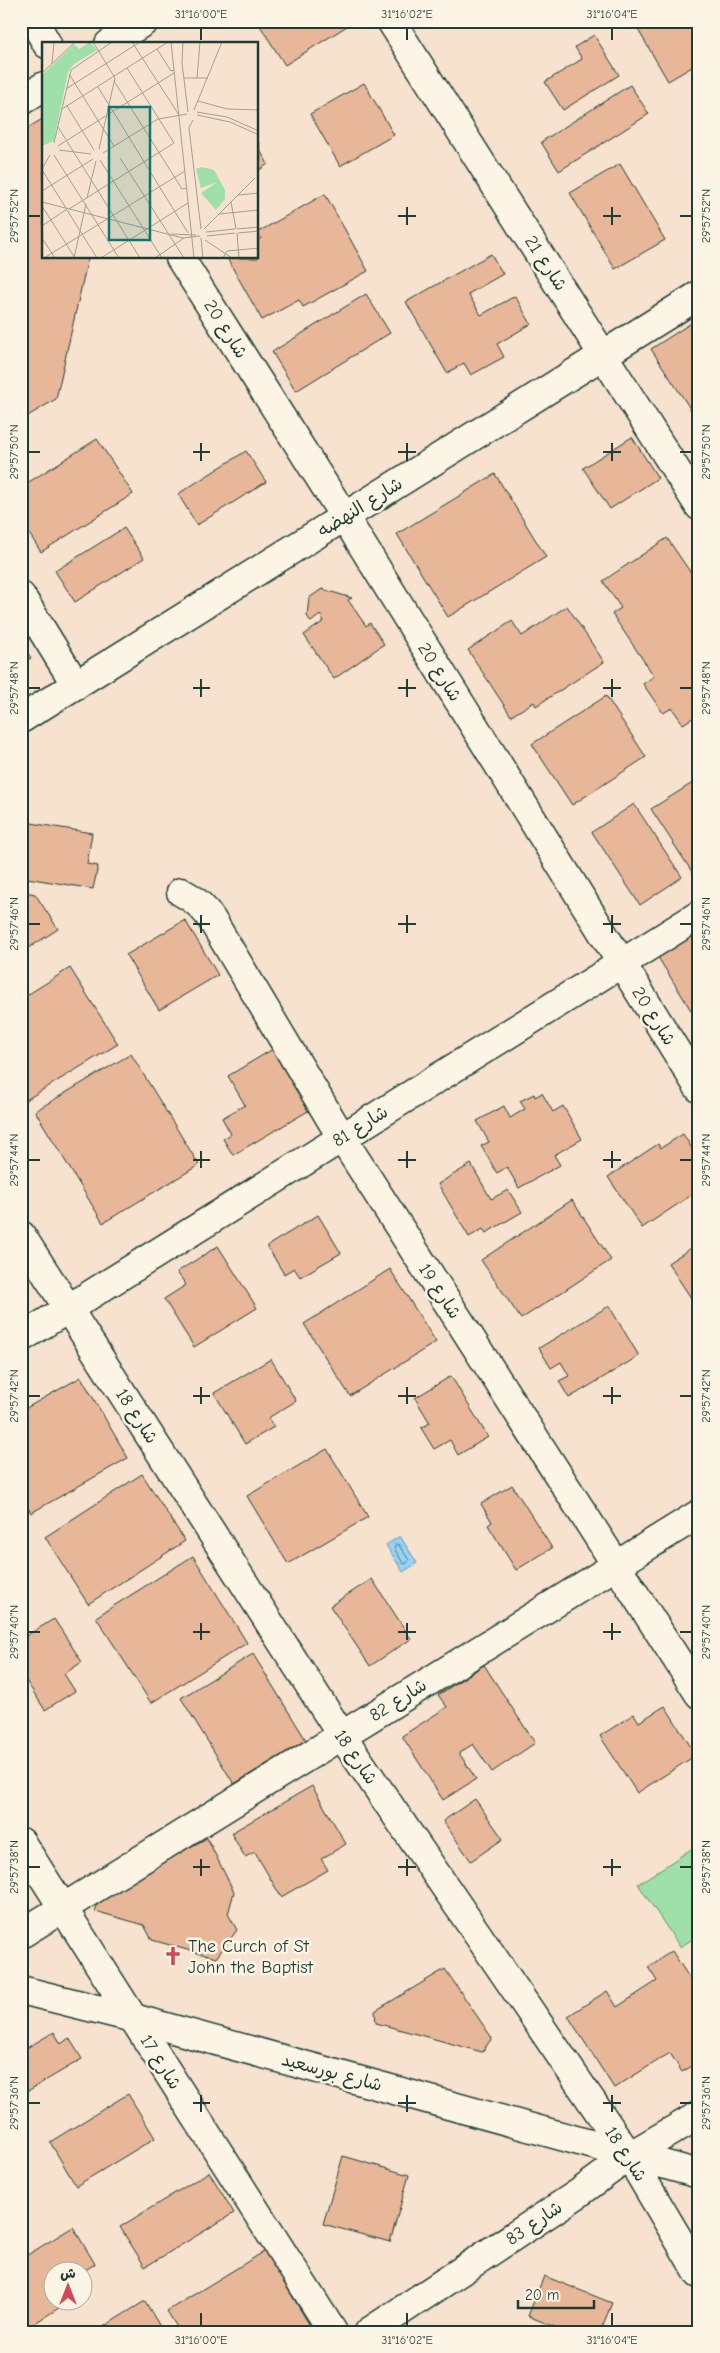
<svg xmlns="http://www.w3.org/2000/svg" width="720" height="2353" viewBox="0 0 720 2353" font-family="'Comic Neue','Playpen Sans Arabic',sans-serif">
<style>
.pitch{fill:#9fe0aa;stroke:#5f8e6f}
.water{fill:url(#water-ripples);stroke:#6797aa}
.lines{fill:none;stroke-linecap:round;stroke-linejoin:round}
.shore{stroke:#4f7982;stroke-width:1}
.building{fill:#e8b799;stroke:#1f3d34}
.street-casing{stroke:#1f3d34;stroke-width:31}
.secondary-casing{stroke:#1f3d34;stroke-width:31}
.street{stroke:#fcf5e5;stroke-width:28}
.secondary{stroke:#fcf5e5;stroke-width:28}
.ticks{fill:none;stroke:#1f3d34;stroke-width:2}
.labels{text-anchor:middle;stroke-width:5;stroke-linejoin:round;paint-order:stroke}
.street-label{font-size:18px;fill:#1f3d34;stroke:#fcf5e5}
.poi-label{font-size:18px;fill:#1f3d34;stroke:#fcf5e5;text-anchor:start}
.inset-road{fill:none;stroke:#a0a090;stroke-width:1}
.view{fill:#0f766e;fill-opacity:0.15;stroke:#0f766e;stroke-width:2.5}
.inset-edge{fill:none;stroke:#1f3d34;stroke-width:2.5}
.neatline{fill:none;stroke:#1f3d34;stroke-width:2}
.ticks-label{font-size:12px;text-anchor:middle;fill:#1f3d34}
</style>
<defs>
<pattern id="water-ripples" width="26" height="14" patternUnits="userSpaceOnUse" patternTransform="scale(1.25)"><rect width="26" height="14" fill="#97d3f8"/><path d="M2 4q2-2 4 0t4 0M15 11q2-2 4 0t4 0" fill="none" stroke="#82b6d5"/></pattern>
</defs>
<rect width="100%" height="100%" fill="#f6e2ce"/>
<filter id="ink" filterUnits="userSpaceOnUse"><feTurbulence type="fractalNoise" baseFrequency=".02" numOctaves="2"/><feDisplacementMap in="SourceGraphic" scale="10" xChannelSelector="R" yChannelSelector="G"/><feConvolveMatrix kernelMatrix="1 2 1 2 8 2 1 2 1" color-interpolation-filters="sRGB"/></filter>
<g filter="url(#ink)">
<path class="pitch" d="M699 1844V1935L680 1947 638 1884Z"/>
<path class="water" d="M400 1536 417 1563 403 1572 386 1545Z"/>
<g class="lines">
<path class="shore" d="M398 1544 409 1560 406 1564 403 1563 394 1548Z"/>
</g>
<g class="building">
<path d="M257 21H355L285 65Z"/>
<path d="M633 21H699V63L668 81Z"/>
<path d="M594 35 619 75 563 110 545 82 582 59 575 47Z"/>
<path d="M364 83 394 135 340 166 310 114Z"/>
<path d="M630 85 649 114 559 171 541 142Z"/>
<path d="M44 118V258H88L56 399 21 420V132Z"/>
<path d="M258 147 268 164 258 171Z"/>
<path d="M620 164 665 240 615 269 570 193Z"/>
<path d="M325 194 368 271 303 307 299 300 262 320 227 258H258V240L261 238 258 232Z"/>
<path d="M491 254 503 274 468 294 481 315 515 296 531 324 497 344 504 357 471 375 464 363 447 373 406 302Z"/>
<path d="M366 294 390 333 296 391 272 352Z"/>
<path d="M699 318V418L697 419 651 349Z"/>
<path d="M632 437 658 478 610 509 583 468Z"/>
<path d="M97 439 133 494 41 552 21 521V487Z"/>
<path d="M246 451 266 482 197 525 178 494Z"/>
<path d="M495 474 546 557 448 617 397 534Z"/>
<path d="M124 528 144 558 75 602 55 571Z"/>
<path d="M667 538 699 585V714L683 724 672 708 663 713 643 684 654 676 612 614 621 608 603 581Z"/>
<path d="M322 589 352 598 348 600 366 626 370 623 384 644 334 679 304 635 324 621 320 615 311 622 307 616 309 598Z"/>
<path d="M567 606 604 662 536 706 534 702 511 716 468 650 512 621 522 636Z"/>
<path d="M21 643 31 658 21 664Z"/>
<path d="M606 696 646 757 572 805 532 744Z"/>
<path d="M694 782 699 790 698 881 651 809Z"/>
<path d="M634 804 682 877 640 905 592 832Z"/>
<path d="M25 822 92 833 87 864 98 866 93 889 21 877V841Z"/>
<path d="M21 891 35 894 58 929 21 953Z"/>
<path d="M185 920 218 975 159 1010 126 955Z"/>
<path d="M699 927V1023L656 954Z"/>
<path d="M70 968 118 1044 21 1103V999Z"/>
<path d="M278 1046 315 1107 233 1155 223 1139 231 1134 222 1118 245 1105 228 1076Z"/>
<path d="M131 1054 199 1165 103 1223 35 1111Z"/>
<path d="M542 1093 553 1112 563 1106 582 1139 554 1155 560 1165 519 1188 507 1167 497 1173 481 1146 489 1142 477 1121 504 1106 510 1118 525 1109 520 1101 534 1094 535 1097Z"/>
<path d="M683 1134 693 1150 699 1146V1190L642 1228 608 1177 658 1144 661 1148Z"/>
<path d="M471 1164 491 1199 508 1190 522 1212 486 1233 483 1229 469 1237 438 1184Z"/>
<path d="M572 1200 611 1260 521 1319 481 1260Z"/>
<path d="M318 1215 341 1253 300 1277 294 1268 284 1274 267 1246Z"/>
<path d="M699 1243V1310L668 1263Z"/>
<path d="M218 1246 257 1308 194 1347 164 1299 186 1285 177 1272Z"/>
<path d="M390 1269 436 1342 350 1396 304 1324Z"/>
<path d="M609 1306 639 1356 569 1398 559 1381 569 1376 561 1362 551 1368 539 1348Z"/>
<path d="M271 1359 296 1401 268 1418 274 1427 245 1444 214 1393Z"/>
<path d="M451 1376 488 1437 458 1455 450 1440 434 1449 421 1428 430 1423 415 1398Z"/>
<path d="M81 1377 128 1458 31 1513 21 1496V1411Z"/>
<path d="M327 1449 368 1517 288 1564 247 1496Z"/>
<path d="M142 1474 185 1541 88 1604 45 1537Z"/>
<path d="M512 1485 552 1548 516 1570 488 1525 492 1522 481 1504Z"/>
<path d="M193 1556 247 1643 151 1703 96 1617Z"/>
<path d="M372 1579 411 1639 370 1666 330 1606Z"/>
<path d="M54 1619 82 1662 64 1674 75 1691 45 1710 21 1673V1639Z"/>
<path d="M253 1654 306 1740 234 1784 181 1698Z"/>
<path d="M484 1665 535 1743 492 1772 473 1744 459 1753 476 1779 443 1800 402 1736 447 1707 438 1695Z"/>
<path d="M665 1706 696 1755 637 1793 600 1736 634 1714 639 1722Z"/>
<path d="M312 1786 346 1844 321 1859 328 1870 281 1897 255 1852 245 1857 231 1833Z"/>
<path d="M475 1799 503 1839 471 1861 443 1821Z"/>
<path d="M207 1838 234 1892 228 1914 237 1930 216 1958 152 1940 144 1925 95 1911 101 1895Z"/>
<path d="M672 1951 699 1993V2062L682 2072 670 2053 614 2088 568 2016 607 1991 617 2007 657 1981 648 1967Z"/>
<path d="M445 1969 492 2038 482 2052 376 2023 375 2011Z"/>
<path d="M54 2032 61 2044 69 2038 82 2059 26 2092 21 2084V2043L25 2049Z"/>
<path d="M128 2094 155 2138 76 2186 50 2142Z"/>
<path d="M343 2156 409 2175 390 2242 323 2224Z"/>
<path d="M209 2172 234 2213 145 2267 120 2227Z"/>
<path d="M73 2227 95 2264 82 2272 52 2270V2300H59L62 2306 22 2331 21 2282 24 2280 21 2277V2259Z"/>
<path d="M265 2251 309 2324 297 2332H180L167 2311Z"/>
<path d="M544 2276 612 2303 600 2332H567L528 2316Z"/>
<path d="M145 2301 163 2332H95Z"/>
</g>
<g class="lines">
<g class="street-casing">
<g id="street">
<path d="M34 21 47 44"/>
<path d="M391 21 699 506"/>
<path d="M109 44 145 21"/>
<path d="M21 101 44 86"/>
<path d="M180 258 344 516 699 1088"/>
<path d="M21 596 76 685"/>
<path d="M181 892C195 899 204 907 212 920L342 1138 699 1694"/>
<path d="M21 1235 342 1736 629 2156 699 2274"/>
<path d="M21 1338 699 915"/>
<path d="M21 1842 333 2332"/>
<path d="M21 1934 699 1514"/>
<path d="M369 2332 579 2193 629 2156 699 2115"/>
</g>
</g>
<g class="secondary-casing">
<g id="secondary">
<path d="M21 719 699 295"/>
<path d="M21 1990 133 2018 699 2174"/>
</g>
</g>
<use href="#street" class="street"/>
<use href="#secondary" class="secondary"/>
</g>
</g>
<path class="ticks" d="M201 28V40M407 28V40M612 28V40M407 207V225M612 207V225M28 216H40M398 216H416M603 216H621M680 216H692M201 443V461M407 443V461M612 443V461M28 452H40M193 452H210M398 452H416M603 452H621M680 452H692M201 679V697M407 679V697M612 679V697M28 688H40M193 688H210M398 688H416M603 688H621M680 688H692M201 915V933M407 915V933M612 915V933M28 924H40M193 924H210M398 924H416M603 924H621M680 924H692M201 1151V1168M407 1151V1168M612 1151V1168M28 1160H40M193 1160H210M398 1160H416M603 1160H621M680 1160H692M201 1387V1404M407 1387V1404M612 1387V1404M28 1396H40M193 1396H210M398 1396H416M603 1396H621M680 1396H692M201 1623V1640M407 1623V1640M612 1623V1640M28 1632H40M193 1632H210M398 1632H416M603 1632H621M680 1632H692M201 1859V1876M407 1859V1876M612 1859V1876M28 1867H40M193 1867H210M398 1867H416M603 1867H621M680 1867H692M201 2095V2112M407 2095V2112M612 2095V2112M28 2103H40M193 2103H210M398 2103H416M603 2103H621M680 2103H692M201 2313V2326M407 2313V2326M612 2313V2326"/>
<defs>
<g id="church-bare" transform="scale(1.5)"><path d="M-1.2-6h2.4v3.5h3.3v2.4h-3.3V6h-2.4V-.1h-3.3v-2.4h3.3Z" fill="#d1495b" stroke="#fcf5e5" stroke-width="2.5" paint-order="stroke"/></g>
</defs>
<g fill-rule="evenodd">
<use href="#church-bare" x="173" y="1956"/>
</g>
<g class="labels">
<g class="street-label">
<text transform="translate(546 263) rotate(57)" y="6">شارع 21</text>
<text transform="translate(226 329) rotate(58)" y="6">شارع 20</text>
<text transform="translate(360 507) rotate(-32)" y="6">شارع النهضه</text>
<text transform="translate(440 672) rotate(58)" y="6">شارع 20</text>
<text transform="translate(654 1016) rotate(58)" y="6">شارع 20</text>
<text transform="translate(360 1126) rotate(-32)" y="6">شارع 81</text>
<text transform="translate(440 1291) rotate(57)" y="6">شارع 19</text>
<text transform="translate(137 1416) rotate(57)" y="6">شارع 18</text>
<text transform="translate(398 1700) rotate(-32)" y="6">شارع 82</text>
<text transform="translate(356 1757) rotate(56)" y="6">شارع 18</text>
<text transform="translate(161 2062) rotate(58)" y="6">شارع 17</text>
<text transform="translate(332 2072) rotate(15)" y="6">شارع بورسعيد</text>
<text transform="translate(626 2154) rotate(57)" y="6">شارع 18</text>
<text transform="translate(534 2223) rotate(-34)" y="6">شارع 83</text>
</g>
<g class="poi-label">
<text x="188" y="1952">The Curch of St<tspan x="188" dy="21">John the Baptist</tspan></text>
</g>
</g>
<g transform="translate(42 42)">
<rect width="216" height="216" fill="#f6e2ce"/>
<path d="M48 0 55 8 32 22 26 30 12 99 0 104V33L32 2 37 7ZM160 125 172 128 183 148V157L174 168 159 151 175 140 159 146 154 127Z" fill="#9fe0aa"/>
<path class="inset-road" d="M51 0 73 36 57 107M90 0 137 73M129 0 152 216M141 0 140 21 146 70M115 7 129 29 132 28M10 22 12 0M0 31 33 0M27 32 72 104M142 36H166M155 36 158 0M72 39 140 147 144 146M56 45 146 191M24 47 98 0M156 59 185 67 217 68M25 64 52 108M20 67 126 0M152 68 180 0M155 70 185 75 217 89M155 73 188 80 217 93M151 78 147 86 159 187M16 85 98 216M217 100V119M12 101 29 28 70 0M16 104 132 31M17 108 49 112M61 111 116 77 145 72M12 113 77 216M78 116 142 216M58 118 120 216M0 127 8 113M0 128 24 166M0 149 51 117M196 153 217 151M45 156 54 119M0 160 141 196 158 194M1 160 0 164 33 216M189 160 194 187M27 167 132 101 85 26M25 168 55 216M177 172 217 168M0 184 25 167M162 187 213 136M195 187 217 185M164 190 193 187M195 191 197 216M196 191 217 189M129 192 154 193M165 194 193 191M0 196 13 216M159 196 161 216M163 198 190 216M2 216 143 129M32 216 44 162M59 216 146 161M113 216 142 196M181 216 185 209 217 206"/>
<path class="view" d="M67 65H108V198H67Z"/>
<rect width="216" height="216" class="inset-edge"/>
</g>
<rect width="720" height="2353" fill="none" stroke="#fcf5e5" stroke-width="55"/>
<g transform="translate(68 2286)"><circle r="24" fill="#fcf5e5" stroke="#a4ab9e"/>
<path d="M0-4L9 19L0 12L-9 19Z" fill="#d1495b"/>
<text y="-8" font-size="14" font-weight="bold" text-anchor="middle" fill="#1f3d34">ش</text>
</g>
<path d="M518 2300v8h76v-8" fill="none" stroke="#1f3d34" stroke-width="2.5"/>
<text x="525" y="2300" font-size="15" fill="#1f3d34" stroke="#fcf5e5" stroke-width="4" paint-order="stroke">20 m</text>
<rect x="28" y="28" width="664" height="2298" class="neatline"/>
<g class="ticks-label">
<text x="201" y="18">31°16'00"E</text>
<text x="407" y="18">31°16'02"E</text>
<text x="612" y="18">31°16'04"E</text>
<text transform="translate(14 216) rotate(-90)" y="4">29°57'52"N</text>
<text transform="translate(706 216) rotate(-90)" y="4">29°57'52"N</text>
<text transform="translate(14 452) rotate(-90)" y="4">29°57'50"N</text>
<text transform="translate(706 452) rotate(-90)" y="4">29°57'50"N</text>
<text transform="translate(14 688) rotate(-90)" y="4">29°57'48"N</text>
<text transform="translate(706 688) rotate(-90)" y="4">29°57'48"N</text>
<text transform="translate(14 924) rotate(-90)" y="4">29°57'46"N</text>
<text transform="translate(706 924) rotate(-90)" y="4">29°57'46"N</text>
<text transform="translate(14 1160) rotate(-90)" y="4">29°57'44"N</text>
<text transform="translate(706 1160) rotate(-90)" y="4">29°57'44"N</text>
<text transform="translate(14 1396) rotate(-90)" y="4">29°57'42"N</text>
<text transform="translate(706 1396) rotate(-90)" y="4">29°57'42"N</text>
<text transform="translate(14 1632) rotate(-90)" y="4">29°57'40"N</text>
<text transform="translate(706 1632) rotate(-90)" y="4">29°57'40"N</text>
<text transform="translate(14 1867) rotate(-90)" y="4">29°57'38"N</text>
<text transform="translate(706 1867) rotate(-90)" y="4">29°57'38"N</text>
<text transform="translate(14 2103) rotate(-90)" y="4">29°57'36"N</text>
<text transform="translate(706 2103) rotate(-90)" y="4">29°57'36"N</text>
<text x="201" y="2344">31°16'00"E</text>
<text x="407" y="2344">31°16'02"E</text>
<text x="612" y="2344">31°16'04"E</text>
</g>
</svg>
